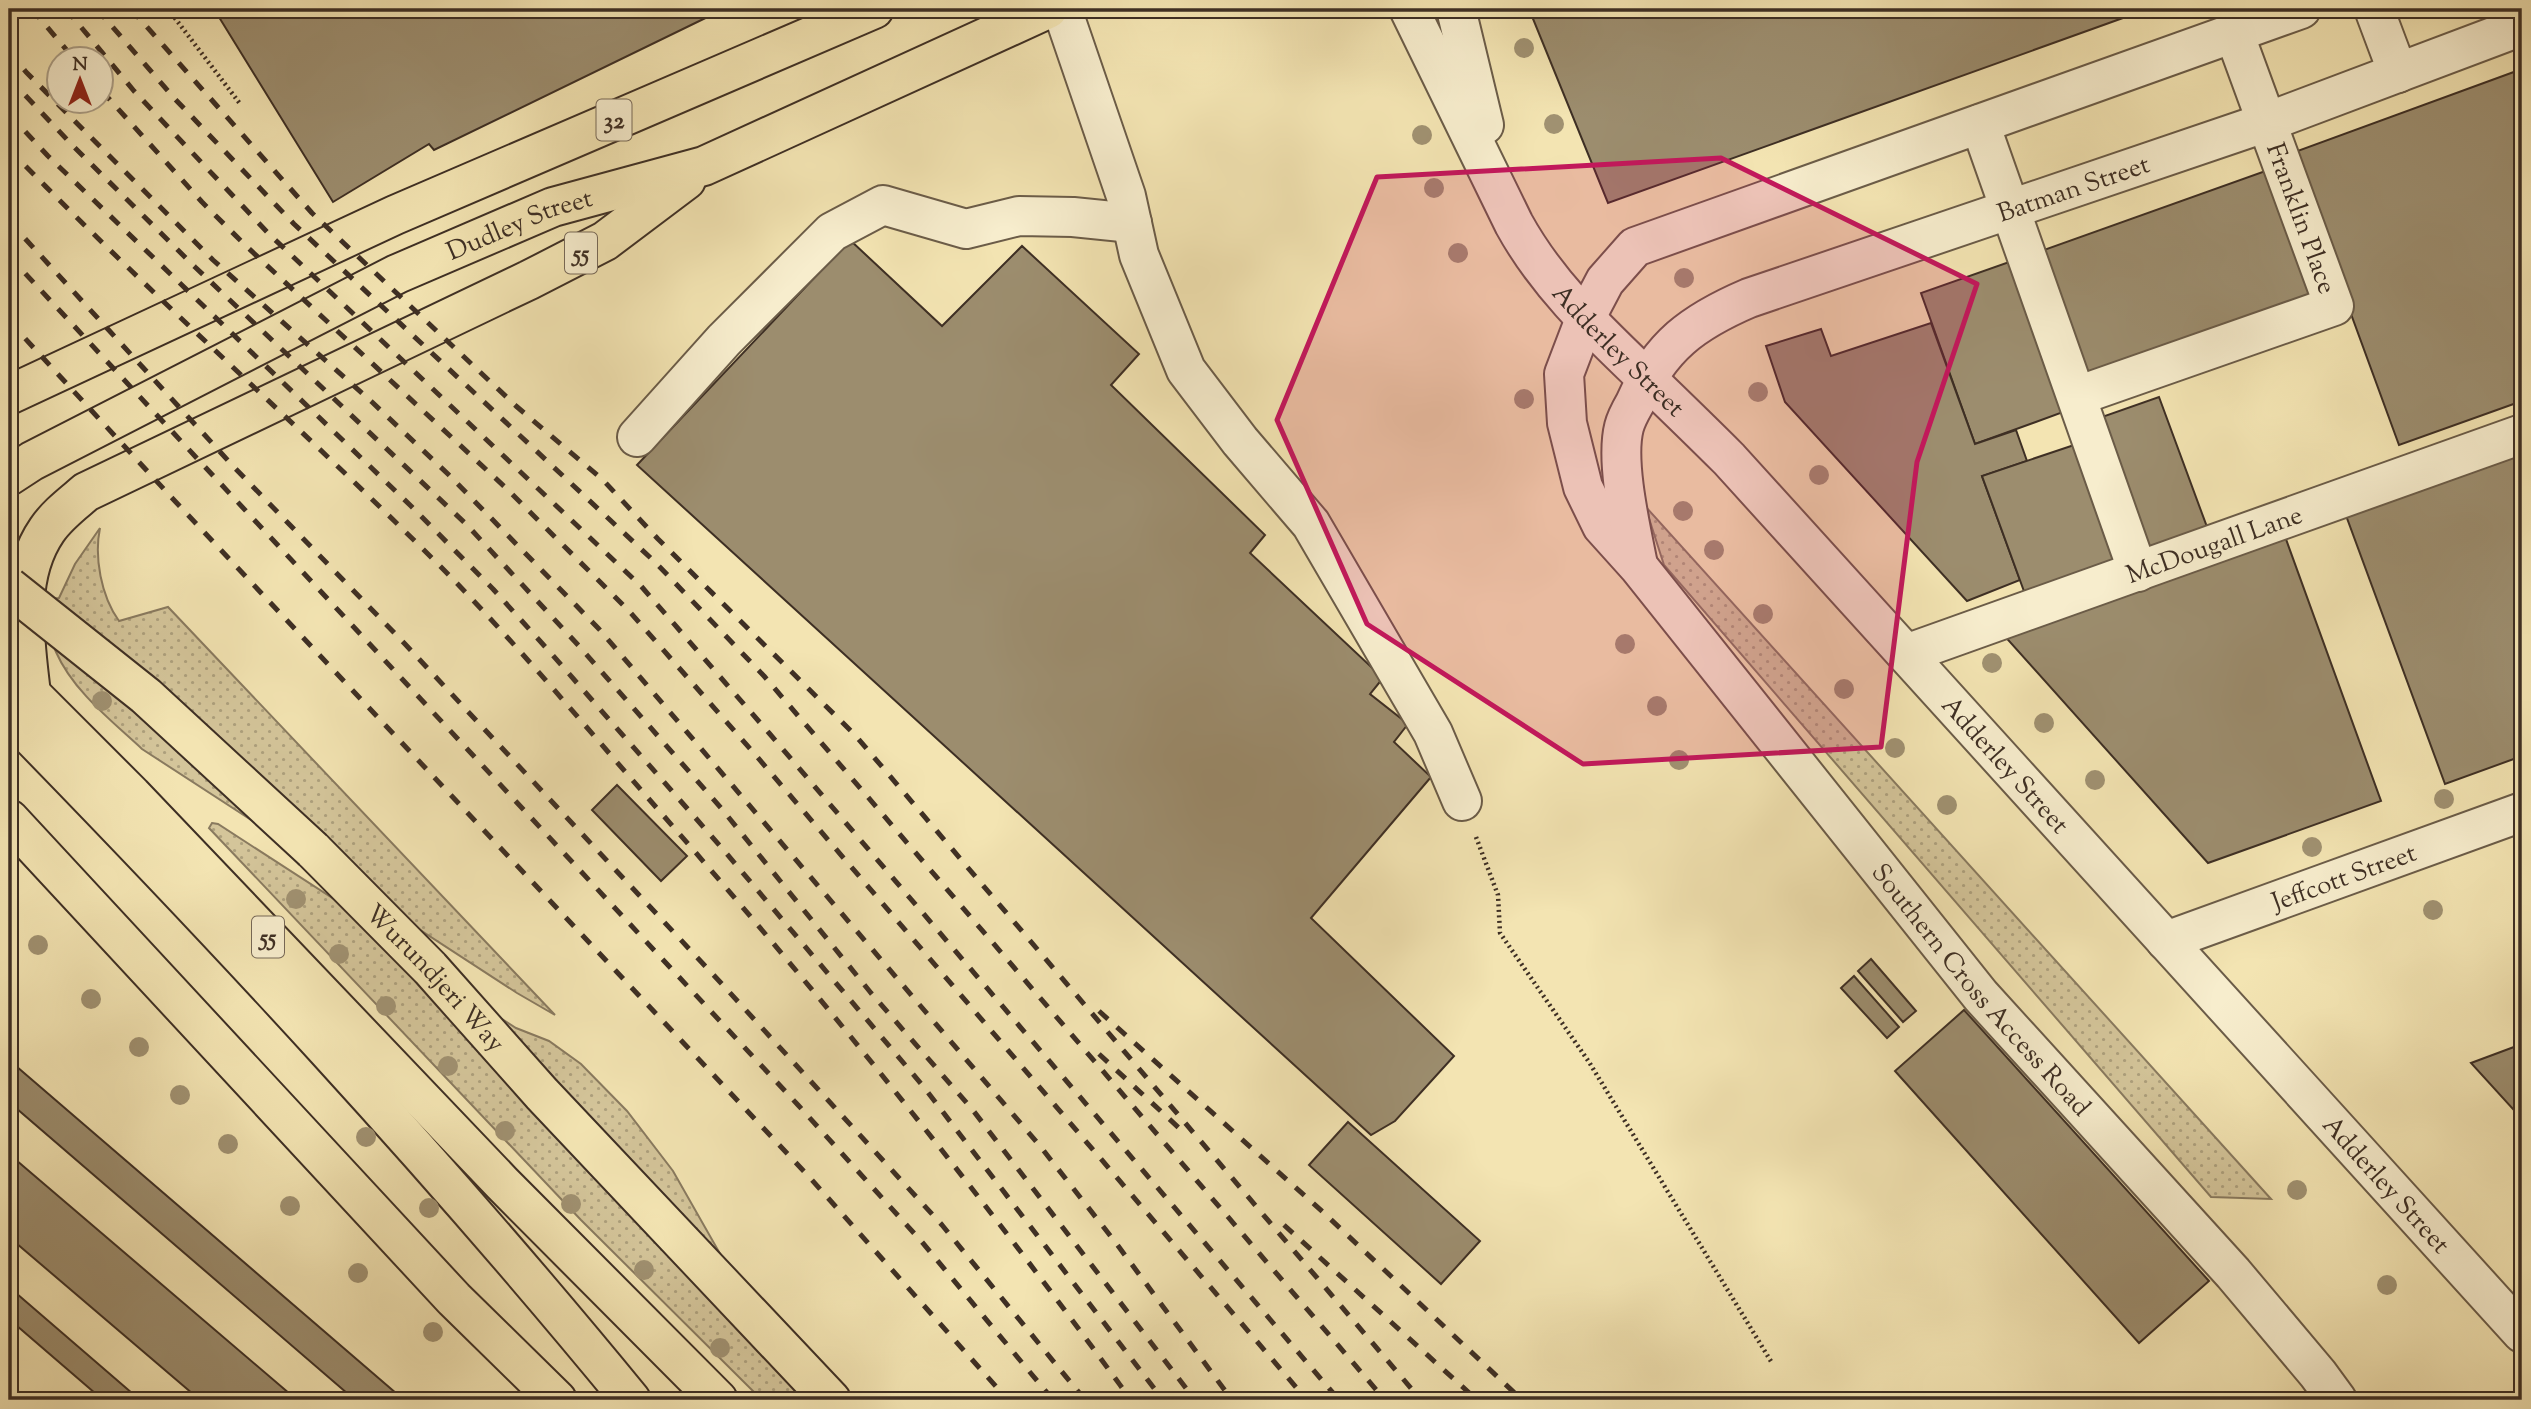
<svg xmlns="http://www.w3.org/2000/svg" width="2531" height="1409" viewBox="0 0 2531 1409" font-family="'Sorts Mill Goudy',serif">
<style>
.grass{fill:url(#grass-dots);stroke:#897a5f;stroke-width:2}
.building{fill:#9c8d6e;stroke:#3e2f24;stroke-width:2}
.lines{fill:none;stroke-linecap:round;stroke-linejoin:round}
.minor-casing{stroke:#6b5c48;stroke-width:42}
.major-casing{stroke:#3e2f24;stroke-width:42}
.highway-casing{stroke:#3e2f24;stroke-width:42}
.path{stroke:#3e2f24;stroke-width:4.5;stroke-dasharray:2 3.5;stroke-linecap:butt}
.minor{stroke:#f7edcd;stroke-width:38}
.major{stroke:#f3e4b2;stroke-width:38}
.highway{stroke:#f3e4b2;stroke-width:38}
.rail{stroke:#3e2f24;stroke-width:5;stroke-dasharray:12 12;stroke-linecap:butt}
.highway-bridge-casing{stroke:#3e2f24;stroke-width:42;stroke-linecap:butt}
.highway-bridge{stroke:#f3e4b2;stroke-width:38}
.tree{fill:#a09171}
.marked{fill:#c2185b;fill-opacity:0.2;stroke:#c2185b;stroke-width:5;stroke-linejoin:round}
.labels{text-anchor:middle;stroke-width:7;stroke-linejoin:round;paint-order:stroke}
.shield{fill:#f7edcd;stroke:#766857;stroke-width:2}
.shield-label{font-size:24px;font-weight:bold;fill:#3e2f24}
.street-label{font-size:26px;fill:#3e2f24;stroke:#f7edcd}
</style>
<defs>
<pattern id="grass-dots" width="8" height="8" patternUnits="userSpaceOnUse" patternTransform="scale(1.75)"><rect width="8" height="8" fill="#d4c59a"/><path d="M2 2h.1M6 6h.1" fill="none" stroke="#ada07d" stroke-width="1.8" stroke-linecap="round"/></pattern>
</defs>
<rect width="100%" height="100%" fill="#f3e4b2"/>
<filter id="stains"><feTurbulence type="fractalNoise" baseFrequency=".00286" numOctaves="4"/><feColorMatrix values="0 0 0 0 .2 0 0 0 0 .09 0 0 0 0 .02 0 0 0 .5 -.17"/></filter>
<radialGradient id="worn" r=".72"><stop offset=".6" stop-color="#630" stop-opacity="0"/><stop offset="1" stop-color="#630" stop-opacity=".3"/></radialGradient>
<g class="grass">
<path d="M1645 506 2271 1199 2211 1197 1664 565Z"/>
<path d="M100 528C94 557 101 596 119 621L168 607 555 1015 517 993 142 749C112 721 73 691 56 652 48 635 48 617 48 599L59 598 75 564Z"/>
<path d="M212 823 218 824 425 958 480 1005 516 1028 549 1041 581 1064 627 1111 673 1171 727 1266 833 1400H762L581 1220 209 828Z"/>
</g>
<g class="building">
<path d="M214 9H724L434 150 429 144 333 202Z"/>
<path d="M1529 9H2148L1608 203Z"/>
<path d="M2522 69V401L2399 445 2292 153Z"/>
<path d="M2271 169 2318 300 2088 383 2041 251Z"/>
<path d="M850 240 942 326 1022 246 1139 354 1111 385 1265 535 1250 553 1383 678 1370 694 1408 724 1394 742 1431 777 1311 918 1454 1056 1395 1121 1371 1135 637 465Z"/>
<path d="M2012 261 2066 411 1975 444 1921 293Z"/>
<path d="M1931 323 1975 444 2016 430 2027 461 1982 476 2020 580 1967 601 1785 402 1766 346 1821 329 1831 356Z"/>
<path d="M2159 397 2207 527 2147 549 2099 418Z"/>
<path d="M2077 444 2118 561 2025 594 1982 476Z"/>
<path d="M2522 445V756L2445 784 2344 510Z"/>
<path d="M2283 531 2381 801 2208 863 2001 632Z"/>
<path d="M617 785 687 856 661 881 592 810Z"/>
<path d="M1871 959 1916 1011 1903 1022 1858 971Z"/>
<path d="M1854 976 1899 1027 1887 1038 1841 988Z"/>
<path d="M1964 1010 2209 1281 2139 1343 1895 1071Z"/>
<path d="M2522 1044V1119L2471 1063Z"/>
<path d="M9 1060 404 1400H355L9 1102Z"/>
<path d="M1348 1122 1480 1241 1441 1284 1309 1165Z"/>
<path d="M9 1154 297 1400H200L9 1237Z"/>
<path d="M9 1287 140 1400H103L9 1319Z"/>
</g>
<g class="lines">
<g class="minor-casing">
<g id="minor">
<path d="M1062 9 1126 196 1139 255 1186 370 1240 441 1311 524 1433 733 1462 801"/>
<path id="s1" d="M1409 9 1514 224C1547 284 1595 329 1644 376 1672 403 1701 431 1729 459L2522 1333"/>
<path d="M1456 9 1484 125"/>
<path id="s2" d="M2301 9 1635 247 1605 281 1585 319 1564 374 1567 423 1583 487 1602 526 1638 566 1981 996 2233 1273 2318 1374 2337 1400"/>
<path d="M2374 9 2398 73"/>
<path d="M1980 124 2138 572"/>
<path d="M2077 396 2334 306 2234 33"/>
<path d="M637 437 724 340 832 232 883 205 966 229 1019 216 1073 217 1132 223"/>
<path id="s3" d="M1638 565C1631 529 1615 462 1624 427 1626 419 1631 410 1635 403 1660 346 1693 322 1749 298L2267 122 2522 26"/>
<path id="s4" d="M1906 654 2522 434"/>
<path id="s5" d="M2166 941 2522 812"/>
</g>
</g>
<g class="major-casing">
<g id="major">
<path d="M9 395 395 215 874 9"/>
<path id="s6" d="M9 476 32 461 397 274 553 207 704 166 1048 9"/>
<path d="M9 672 132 795 502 1183 718 1400"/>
<path d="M31 694C25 640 14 578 47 530 57 515 72 504 86 492L529 280 605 241 686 180"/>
<path d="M9 819 454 1299 557 1400"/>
</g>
</g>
<g class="highway-casing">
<g id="highway">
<path d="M9 714C225 935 435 1161 631 1400"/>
<path id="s7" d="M313 850 430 968 542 1094 831 1400"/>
</g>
</g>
<g class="path">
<path d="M168 9 241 105"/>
<path d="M1476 837 1498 895 1500 933 1589 1062 1772 1363"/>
</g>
<use href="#minor" class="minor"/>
<use href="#major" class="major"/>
<use href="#highway" class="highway"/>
<g class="rail">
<path d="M32 9 75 60"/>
<path d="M66 9 134 91 269 234 641 586 769 733 1339 1400"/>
<path d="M97 9 175 99 294 224 656 563 764 676 1385 1400"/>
<path d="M131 9 312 213 516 406 603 480 658 539 855 735 1421 1400"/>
<path d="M9 51 26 72 213 260 372 402 449 475 599 629 1040 1146 1116 1243 1232 1400"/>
<path d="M9 78 74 147 195 267 467 525 579 646 721 808 871 993 972 1109 1195 1400"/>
<path d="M102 91 202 202 245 245 506 488 629 611 753 752 1307 1400"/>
<path d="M9 114 48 156 411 506 493 589 549 651 721 847 923 1086 1163 1400"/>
<path d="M9 149C148 293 299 425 441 567 516 643 585 726 655 806 823 997 982 1195 1131 1400"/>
<path d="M9 221 233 466 405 644 721 983 942 1225 1085 1400"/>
<path d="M9 256 798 1105 922 1242 1053 1400"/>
<path d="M9 321 173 499 812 1180 1008 1400"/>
<path d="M1099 1011 1324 1213 1522 1400"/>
<path d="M1099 1054 1179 1128"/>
<path d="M1284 1225 1477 1400"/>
</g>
<g class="highway-bridge-casing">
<path id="highway-bridge" d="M9 587 146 696 313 850"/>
</g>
<use href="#highway-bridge" class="highway-bridge"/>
</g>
<g class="tree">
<circle cx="1524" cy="48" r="10"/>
<circle cx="1554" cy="124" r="10"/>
<circle cx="1422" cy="135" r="10"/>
<circle cx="1434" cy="188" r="10"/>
<circle cx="1458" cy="253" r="10"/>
<circle cx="1684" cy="278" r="10"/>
<circle cx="1758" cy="392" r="10"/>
<circle cx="1524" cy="399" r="10"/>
<circle cx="1819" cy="475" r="10"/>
<circle cx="1683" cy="511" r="10"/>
<circle cx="1714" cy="550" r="10"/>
<circle cx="1763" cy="614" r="10"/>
<circle cx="1625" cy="644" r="10"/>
<circle cx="1992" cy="663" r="10"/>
<circle cx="1844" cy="689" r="10"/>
<circle cx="102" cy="701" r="10"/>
<circle cx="1657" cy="706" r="10"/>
<circle cx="2044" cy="723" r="10"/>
<circle cx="1895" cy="748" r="10"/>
<circle cx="1679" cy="760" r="10"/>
<circle cx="2095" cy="780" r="10"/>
<circle cx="2444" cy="799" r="10"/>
<circle cx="1947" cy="805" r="10"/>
<circle cx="2312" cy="847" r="10"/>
<circle cx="296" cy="899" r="10"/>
<circle cx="2433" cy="910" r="10"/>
<circle cx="38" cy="945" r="10"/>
<circle cx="339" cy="954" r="10"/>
<circle cx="91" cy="999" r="10"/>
<circle cx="386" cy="1006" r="10"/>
<circle cx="139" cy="1047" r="10"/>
<circle cx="448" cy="1066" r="10"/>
<circle cx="180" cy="1095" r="10"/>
<circle cx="505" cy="1131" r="10"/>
<circle cx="366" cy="1137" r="10"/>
<circle cx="228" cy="1144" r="10"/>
<circle cx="2297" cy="1190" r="10"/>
<circle cx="571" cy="1204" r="10"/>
<circle cx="290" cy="1206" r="10"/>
<circle cx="429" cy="1208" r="10"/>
<circle cx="644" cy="1270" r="10"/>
<circle cx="358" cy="1273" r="10"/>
<circle cx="2387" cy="1285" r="10"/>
<circle cx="433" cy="1332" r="10"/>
<circle cx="720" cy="1348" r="10"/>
</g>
<path class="marked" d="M1721 158 1977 284 1917 462 1881 747 1583 764 1367 624 1277 420 1377 177Z"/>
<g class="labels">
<g class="shield">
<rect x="596.5" y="99.5" width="35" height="41" rx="5"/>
<rect x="565" y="232.5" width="32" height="41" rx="5"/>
<rect x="252" y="916.5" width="32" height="41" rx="5"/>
</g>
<g class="shield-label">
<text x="614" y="128">32</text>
<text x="581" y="261">55</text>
<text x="268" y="945">55</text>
</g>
<g class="street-label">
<text dy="9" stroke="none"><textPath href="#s3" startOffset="668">Batman Street</textPath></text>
<text transform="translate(2302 218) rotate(70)" y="9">Franklin Place</text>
<text dy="9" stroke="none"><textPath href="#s6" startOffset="570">Dudley Street</textPath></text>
<text dy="9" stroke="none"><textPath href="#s1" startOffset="404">Adderley Street</textPath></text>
<text dy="9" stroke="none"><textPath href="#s4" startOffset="327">McDougall Lane</textPath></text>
<text dy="9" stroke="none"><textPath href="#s1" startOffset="971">Adderley Street</textPath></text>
<text dy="9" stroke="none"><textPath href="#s5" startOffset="189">Jeffcott Street</textPath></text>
<text dy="9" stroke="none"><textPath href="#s7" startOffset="177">Wurundjeri Way</textPath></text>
<text dy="9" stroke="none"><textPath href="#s2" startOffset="1612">Southern Cross Access Road</textPath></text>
<text dy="9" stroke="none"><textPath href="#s1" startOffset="1538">Adderley Street</textPath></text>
</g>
</g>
<rect width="2531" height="1409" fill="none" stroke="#f3e4b2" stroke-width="35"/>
<rect x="10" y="10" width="2510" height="1388" fill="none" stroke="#3e2f24" stroke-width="3.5"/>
<rect x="18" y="18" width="2496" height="1374" fill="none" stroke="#3e2f24" stroke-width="2"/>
<g transform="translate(80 80)"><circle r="33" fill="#f7edcd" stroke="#ada189" stroke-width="2"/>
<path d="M0-5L12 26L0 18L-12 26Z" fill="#8f2418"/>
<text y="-10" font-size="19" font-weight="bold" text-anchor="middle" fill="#3e2f24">N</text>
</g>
<rect width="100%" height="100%" filter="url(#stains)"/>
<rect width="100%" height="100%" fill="url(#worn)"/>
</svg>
